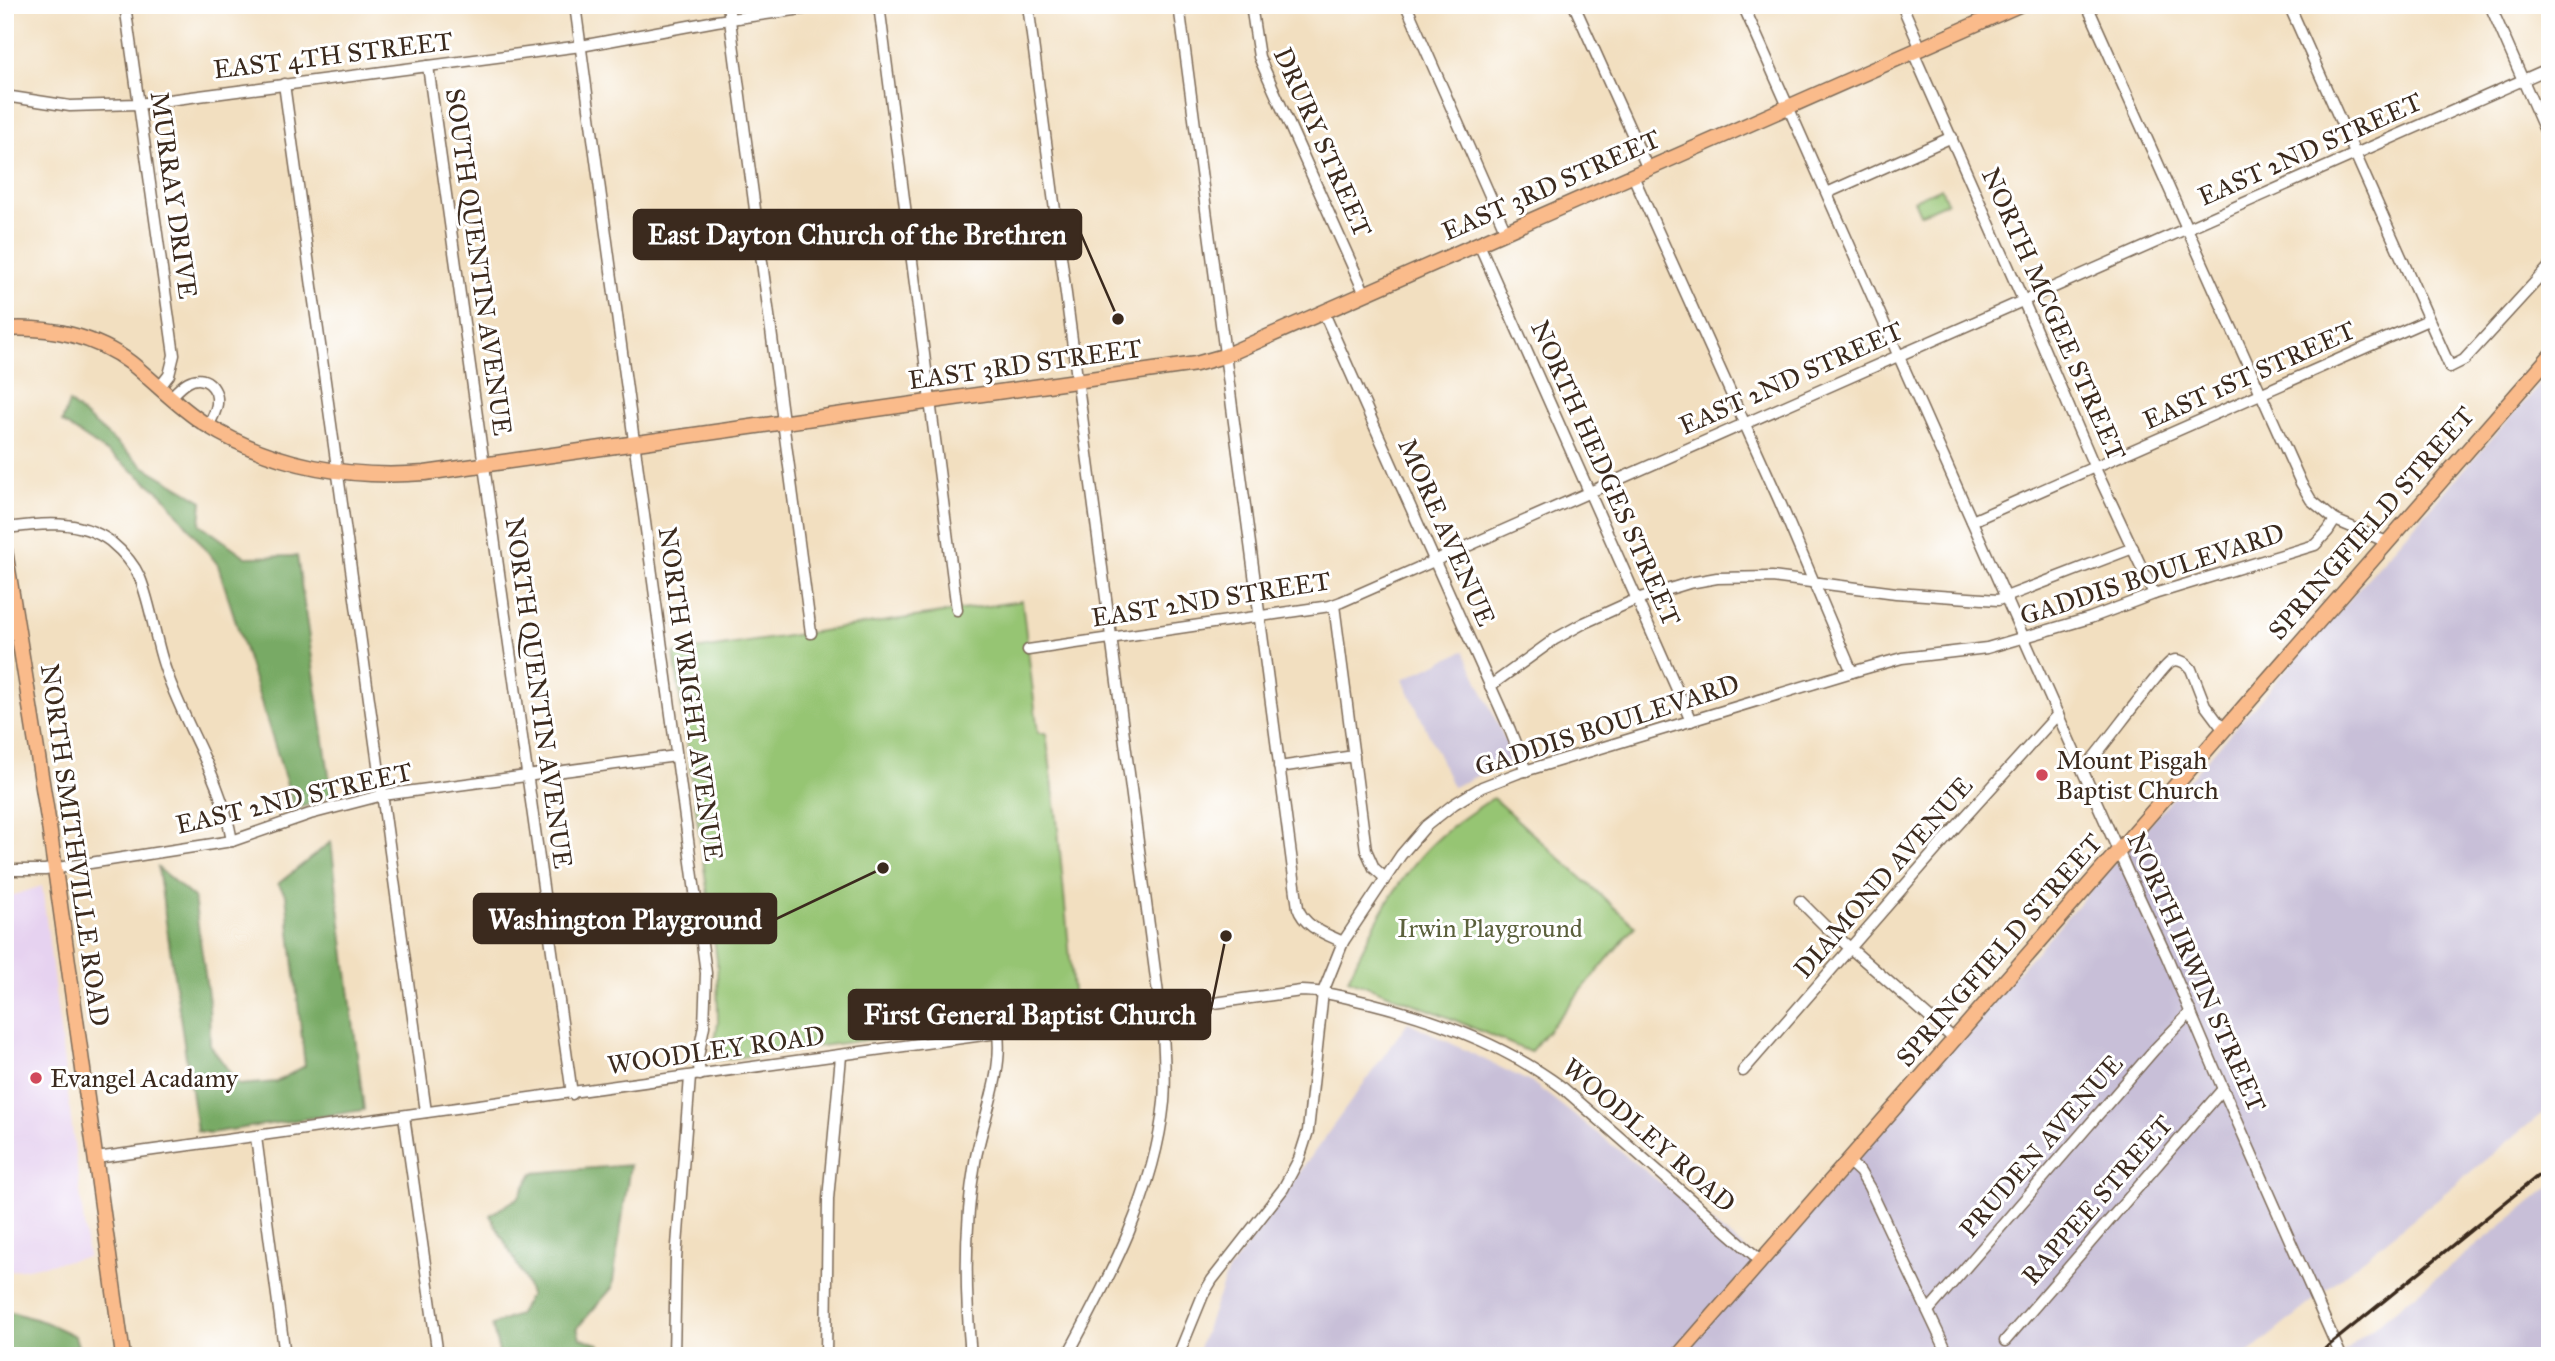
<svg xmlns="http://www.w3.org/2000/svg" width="2555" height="1361" viewBox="0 0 2555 1361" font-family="'IM FELL Great Primer',serif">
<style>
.built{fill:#e6d2f0}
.industrial{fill:#c8bfd8}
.green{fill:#96c573;stroke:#687848;stroke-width:2}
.forest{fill:#78aa65;stroke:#5a6a42;stroke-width:2}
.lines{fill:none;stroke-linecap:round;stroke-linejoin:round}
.minor-casing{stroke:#7b6957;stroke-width:13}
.major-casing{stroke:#7b6957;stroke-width:17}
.minor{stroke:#fff;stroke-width:10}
.major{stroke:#fabb8b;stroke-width:14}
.rail{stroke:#3b2a1e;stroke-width:3.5}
.poi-dot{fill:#d1495b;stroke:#fff;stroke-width:2.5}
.labels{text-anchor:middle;stroke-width:6;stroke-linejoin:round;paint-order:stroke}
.street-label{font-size:26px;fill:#3b2a1e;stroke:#fff}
.poi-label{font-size:26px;fill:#3b2a1e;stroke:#fff;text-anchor:start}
.park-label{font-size:26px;fill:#5b603c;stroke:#fff}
.leader{fill:none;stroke:#3b2a1e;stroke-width:2.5}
.callout-dot{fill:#3b2a1e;stroke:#fff;stroke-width:2.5}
.callout{fill:#3b2a1e;stroke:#3b2a1e;stroke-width:2.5}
.callout-label{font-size:28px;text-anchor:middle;font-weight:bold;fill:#fff}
</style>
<rect width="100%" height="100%" fill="#fff"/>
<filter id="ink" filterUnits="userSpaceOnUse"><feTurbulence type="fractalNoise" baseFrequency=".0143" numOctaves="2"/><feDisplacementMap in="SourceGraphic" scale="14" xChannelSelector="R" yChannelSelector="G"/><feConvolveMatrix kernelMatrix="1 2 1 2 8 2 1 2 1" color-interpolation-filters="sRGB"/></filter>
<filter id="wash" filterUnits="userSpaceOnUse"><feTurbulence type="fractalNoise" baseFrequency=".00686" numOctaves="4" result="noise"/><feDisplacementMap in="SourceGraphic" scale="28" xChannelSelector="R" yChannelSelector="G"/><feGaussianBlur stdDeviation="1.57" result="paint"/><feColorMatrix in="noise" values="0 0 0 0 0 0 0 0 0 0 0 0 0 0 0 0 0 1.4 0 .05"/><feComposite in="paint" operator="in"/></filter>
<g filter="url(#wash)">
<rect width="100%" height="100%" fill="#f2dfc0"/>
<path class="built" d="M42 886 88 1257 5 1272V898Z"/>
<g class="industrial">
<path d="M2550 373V1107L2245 1356H1196L1227 1273 1408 1022 1534 1084 1761 1261Z"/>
<path d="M1464 651 1514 759 1453 787 1403 679Z"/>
<path d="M2550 1187V1356H2339L2353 1344Z"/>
</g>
<g class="green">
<path d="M1941 188 1947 202 1920 214 1914 200Z"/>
<path d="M1022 601 1038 733H1046L1057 819 1075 1012 717 1060 713 1054 718 1022 717 960 674 653Z"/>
<path d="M1493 798 1635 926 1530 1052 1438 1013 1348 979C1371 930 1398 874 1440 837 1456 822 1475 810 1493 798Z"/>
</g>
<g class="forest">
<path d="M69 402 143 466 202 501 200 524 246 557 297 556 332 795 295 810 218 565 163 495 123 463 62 422Z"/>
<path d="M331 842 364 1110 210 1133 197 1131 158 868 194 898 209 1002 210 1045 239 1085 276 1082 305 1066 286 895 278 884Z"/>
<path d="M630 1165 612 1288 577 1328 580 1338 599 1344 607 1356H500L492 1325 518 1315 530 1295 525 1279 490 1215 518 1198 533 1173Z"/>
<path d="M5 1310 45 1322 75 1336 81 1356H5Z"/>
</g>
</g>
<g filter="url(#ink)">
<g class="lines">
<g class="minor-casing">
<g id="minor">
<path d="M125 5 174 355 169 375 159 388"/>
<path d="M575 5 706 973 704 1026 698 1057 700 1075"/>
<path d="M728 5 811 633"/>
<path d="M879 5 957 610"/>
<path d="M1028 5 1163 1032C1164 1055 1166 1078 1164 1102 1155 1192 1110 1277 1067 1356"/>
<path d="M1179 5 1298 908C1304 927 1326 934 1343 942"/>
<path d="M1251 5 1259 57 1365 294"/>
<path d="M1406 5 1506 232"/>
<path d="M1574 5 1648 169"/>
<path d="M1743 5 2128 873 2167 957 2223 1089 2341 1356"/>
<path d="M1902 5 1921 49"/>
<path d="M2087 5 2301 483 2311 500 2335 520 2387 542"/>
<path d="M2289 5 2450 367 2464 360 2550 266"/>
<path d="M2490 5 2550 142"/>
<path d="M1913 52 2023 300 2095 468 2154 594"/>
<path d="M428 66 572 1094"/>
<path d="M284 84 426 1112"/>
<path d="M5 96 70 106 138 104 581 46 716 21 831 5"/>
<path d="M1633 176 1779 500 1852 672"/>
<path d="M1827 193 1952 137"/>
<path d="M1479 244 1691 721"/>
<path d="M1324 313 1510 730 1526 771"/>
<path d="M170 398C176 392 181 386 188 382 204 373 219 387 217 404 216 412 212 419 208 426"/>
<path d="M1972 521 2428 320"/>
<path d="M6 528C42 523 79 519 110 541 122 551 134 564 140 578 152 608 155 641 166 671 187 731 221 777 232 841"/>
<path d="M1334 605 1366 850 1374 868 1384 877"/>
<path d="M1028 650 1330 606 1341 602 2550 68"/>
<path d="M1490 686 1555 639 1584 623 1637 599 1689 583 1717 578 1772 577 1896 593 1998 600 2133 548"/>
<path d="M1279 767 1354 756"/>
<path d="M2083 770C2098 755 2163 664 2172 661 2180 658 2186 663 2191 669L2205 705 2223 729"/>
<path d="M5 870H45L232 841 310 814 383 795 676 756"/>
<path d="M1800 901 1825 926 1954 1039"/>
<path d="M1743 1071 1955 828 2058 714"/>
<path d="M404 1116 438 1356"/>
<path d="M256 1137 285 1356"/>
<path d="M96 1158 1301 991C1325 991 1347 998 1370 1003 1438 1020 1507 1046 1563 1088L1761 1261"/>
<path d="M1848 1161 1860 1172 1869 1187 1949 1356"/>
<path d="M1928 1311 2154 1050 2191 1012"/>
<path d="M2005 1341 2223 1089"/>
<path d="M674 1356 676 1259 690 1077"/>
<path d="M826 1356 828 1199 841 1056"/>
<path d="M971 1356C965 1291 964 1226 975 1162 982 1121 1003 1075 998 1034"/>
<path d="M1178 1356 1203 1295 1212 1280 1283 1189 1299 1159 1308 1131 1323 992 1343 942 1401 855 1426 826 1454 804 1482 787 1518 773 1852 672 1902 658 1987 648 2090 618 2154 594 2315 545 2328 531 2335 520"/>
</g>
</g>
<g class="major-casing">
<g id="major">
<path d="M5 329C49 326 96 336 131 363 156 383 178 407 205 424 272 466 347 479 425 473L1196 364 1224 356 2019 5"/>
<path d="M5 521V536"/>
<path d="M5 550 48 819 123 1356"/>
<path d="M1678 1356 2550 356"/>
</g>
</g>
<use href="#minor" class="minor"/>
<use href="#major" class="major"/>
<path class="rail" d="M2316 1356 2550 1166"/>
</g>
</g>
<g class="poi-dot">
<circle cx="2042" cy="775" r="7"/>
<circle cx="36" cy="1078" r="7"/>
</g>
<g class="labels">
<g class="street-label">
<text transform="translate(333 55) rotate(-7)" y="9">EAST 4TH STREET</text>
<text transform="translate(1323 142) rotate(66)" y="9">DRURY STREET</text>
<text transform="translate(2310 149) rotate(-24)" y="9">EAST 2ND STREET</text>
<text transform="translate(1551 185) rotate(-24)" y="9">EAST 3RD STREET</text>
<text transform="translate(174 195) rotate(82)" y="9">MURRAY DRIVE</text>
<text transform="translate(479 262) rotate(82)" y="9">SOUTH QUENTIN AVENUE</text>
<text transform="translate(2054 314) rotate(66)" y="9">NORTH MCGEE STREET</text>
<text transform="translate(1025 364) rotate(-8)" y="9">EAST 3RD STREET</text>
<text transform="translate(2249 375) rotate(-24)" y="9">EAST 1ST STREET</text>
<text transform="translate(1791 378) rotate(-24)" y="9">EAST 2ND STREET</text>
<text transform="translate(1606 473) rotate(66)" y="9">NORTH HEDGES STREET</text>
<text transform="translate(2371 523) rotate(-49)" y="9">SPRINGFIELD STREET</text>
<text transform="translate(1447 532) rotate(66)" y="9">MORE AVENUE</text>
<text transform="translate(2152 574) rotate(-18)" y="9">GADDIS BOULEVARD</text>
<text transform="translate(1211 599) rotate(-9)" y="9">EAST 2ND STREET</text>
<text transform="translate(539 693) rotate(82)" y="9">NORTH QUENTIN AVENUE</text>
<text transform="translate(691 694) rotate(82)" y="9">NORTH WRIGHT AVENUE</text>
<text transform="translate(1607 725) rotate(-18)" y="9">GADDIS BOULEVARD</text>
<text transform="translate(294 798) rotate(-13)" y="9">EAST 2ND STREET</text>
<text transform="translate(75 845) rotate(82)" y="9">NORTH SMITHVILLE ROAD</text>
<text transform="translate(1883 877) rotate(-49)" y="9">DIAMOND AVENUE</text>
<text transform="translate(1999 950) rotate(-49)" y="9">SPRINGFIELD STREET</text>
<text transform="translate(2197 972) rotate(66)" y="9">NORTH IRWIN STREET</text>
<text transform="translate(716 1050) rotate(-8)" y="9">WOODLEY ROAD</text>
<text transform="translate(1649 1135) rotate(41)" y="9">WOODLEY ROAD</text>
<text transform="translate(2041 1146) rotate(-49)" y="9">PRUDEN AVENUE</text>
<text transform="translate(2097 1200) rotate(-49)" y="9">RAPPEE STREET</text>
</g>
<g class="poi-label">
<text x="2056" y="769">Mount Pisgah<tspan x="2056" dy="30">Baptist Church</tspan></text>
<text x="50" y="1087">Evangel Acadamy</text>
</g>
<g class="park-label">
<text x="1490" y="937">Irwin Playground</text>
</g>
</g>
<path class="leader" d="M1118 319L1081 234M883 868L776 919M1226 936L1210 1014"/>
<g class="callout-dot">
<circle cx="1118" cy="319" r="7"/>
<circle cx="883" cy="868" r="7"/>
<circle cx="1226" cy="936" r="7"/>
</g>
<g class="callout">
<rect x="634" y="210" width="447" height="49" rx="7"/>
<rect x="474" y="894" width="302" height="49" rx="7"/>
<rect x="849" y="990" width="361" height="49" rx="7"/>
</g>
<g class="callout-label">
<text x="857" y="244">East Dayton Church of the Brethren</text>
<text x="625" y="929">Washington Playground</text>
<text x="1030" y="1024">First General Baptist Church</text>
</g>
<rect width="2555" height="1361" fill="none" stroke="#fff" stroke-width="28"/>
</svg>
